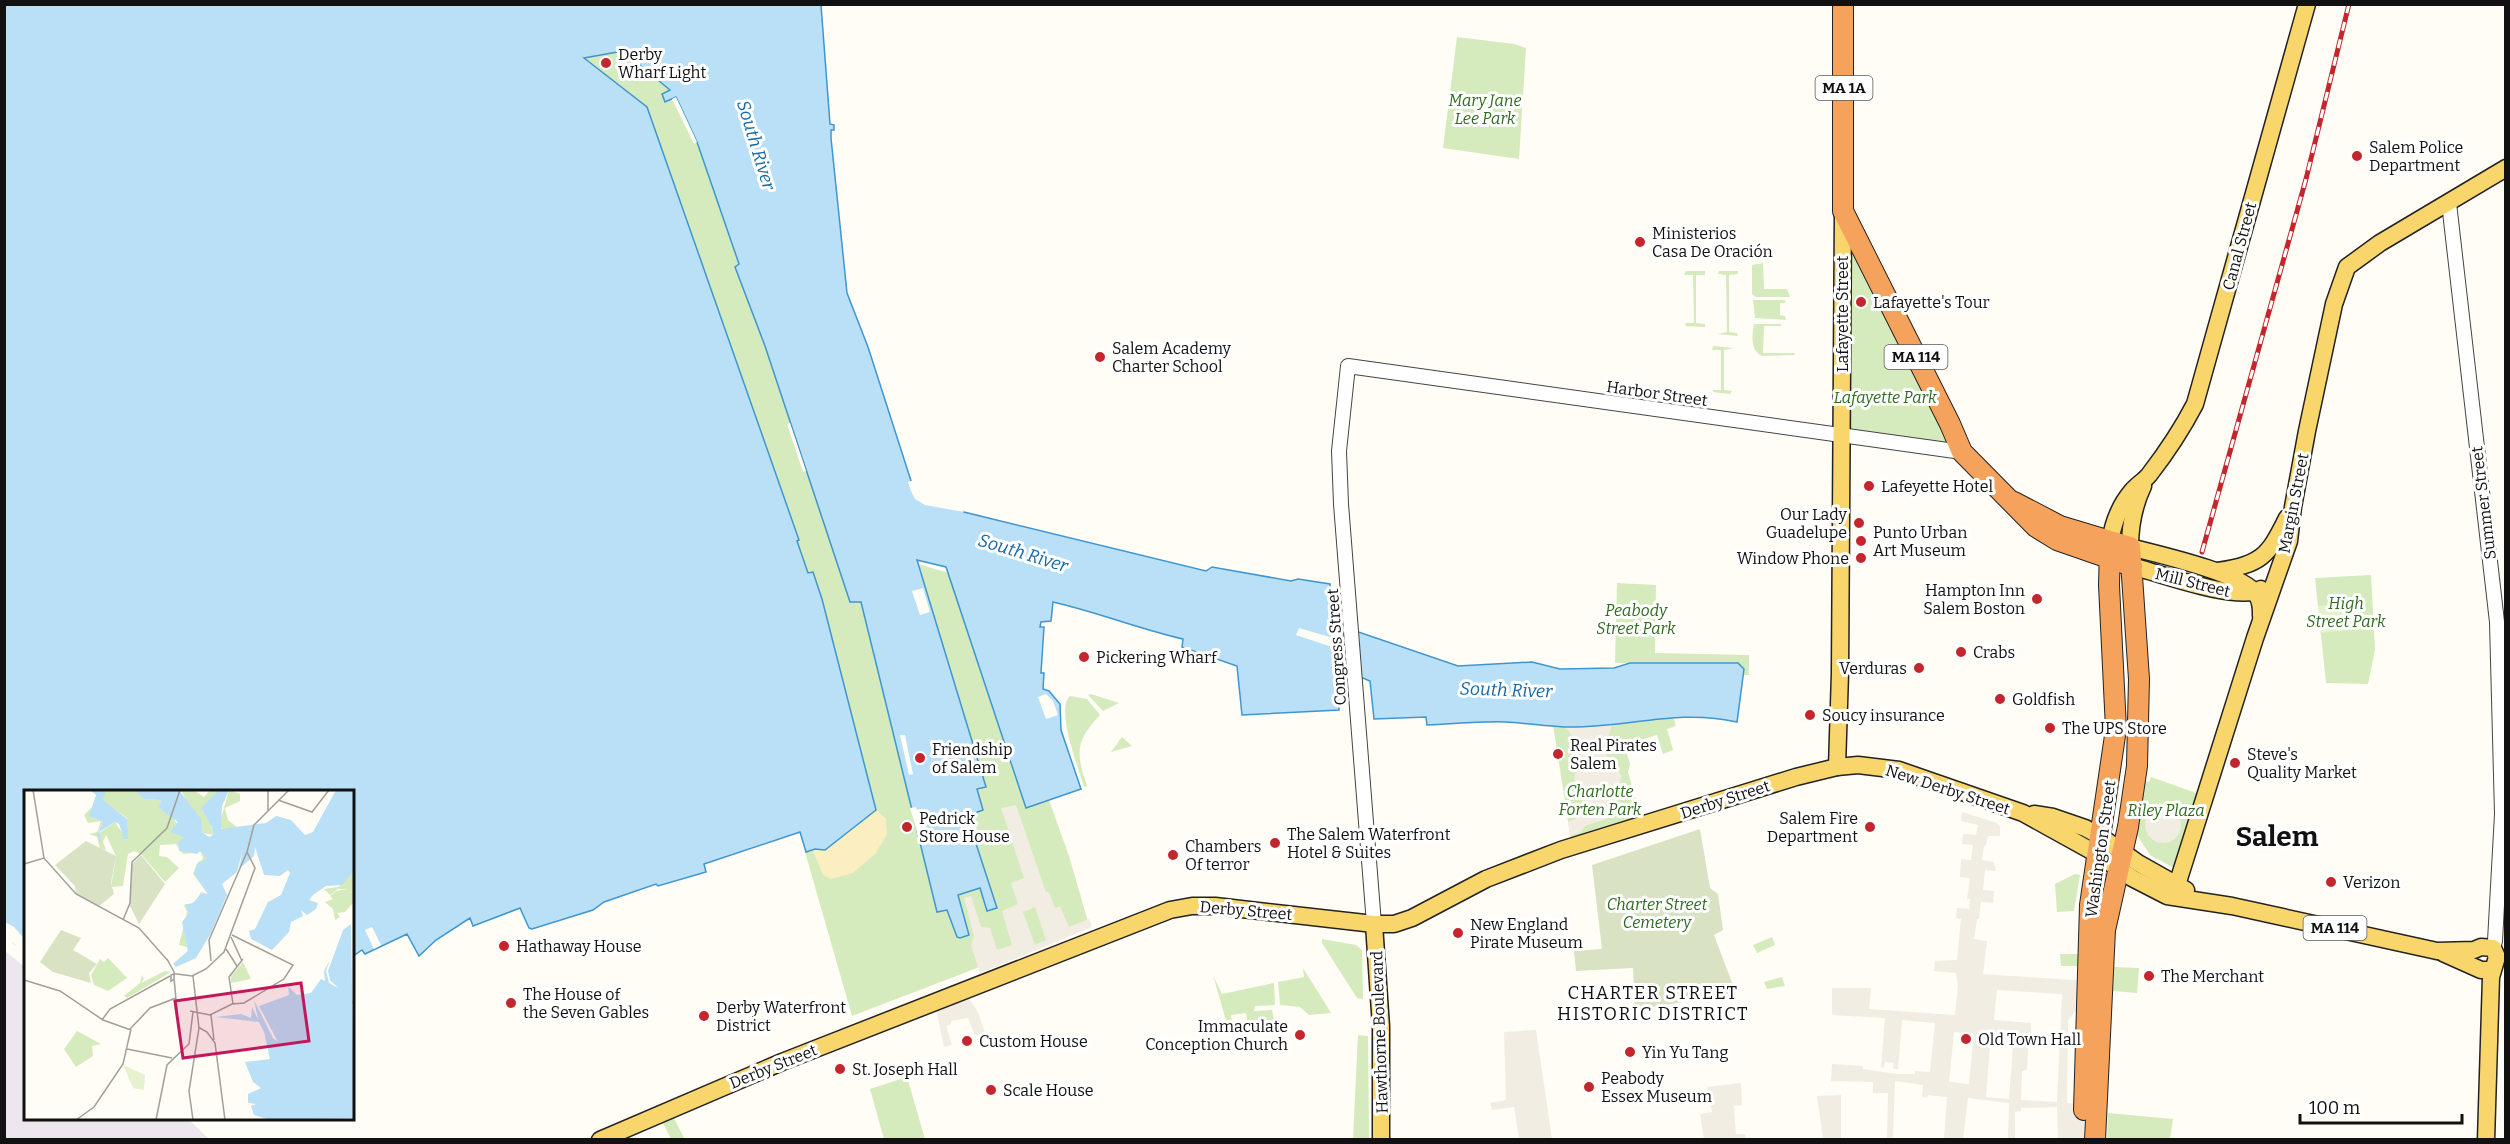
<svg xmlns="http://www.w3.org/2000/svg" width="2510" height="1144" viewBox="0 0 2510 1144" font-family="Bitter,serif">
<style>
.industrial{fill:#eee6ef}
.green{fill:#d5ebbd}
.sand{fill:#fbeec1}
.cemetery{fill:#d9e3c4}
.pitch{fill:#e6f2cf}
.plaza{fill:#f1ede2;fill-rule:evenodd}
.water{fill:#b9e0f7;stroke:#3f96cf;stroke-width:1.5}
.pier{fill:#fffdf5}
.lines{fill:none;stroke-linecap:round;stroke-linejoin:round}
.minor-casing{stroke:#444;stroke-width:16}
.major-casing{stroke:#222;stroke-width:19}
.highway-casing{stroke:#222;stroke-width:22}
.minor{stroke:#fff;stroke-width:14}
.major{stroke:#f9d66b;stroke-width:16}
.highway{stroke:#f5a25d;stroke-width:20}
.rail-casing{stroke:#c4262e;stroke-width:5}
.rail{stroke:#fff;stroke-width:3;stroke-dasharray:9;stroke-linecap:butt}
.poi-dot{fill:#c4262e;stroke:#fff;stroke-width:2}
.labels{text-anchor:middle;stroke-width:6;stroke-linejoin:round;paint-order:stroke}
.shield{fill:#fff;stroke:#585858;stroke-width:1.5}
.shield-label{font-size:15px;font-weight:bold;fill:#111}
.poi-label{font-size:16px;fill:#111;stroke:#fff;text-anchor:start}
.park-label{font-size:16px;font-style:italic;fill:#2f6b1f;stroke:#fff}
.street-label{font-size:16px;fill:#111;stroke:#fff}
.water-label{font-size:18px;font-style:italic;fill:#1768a6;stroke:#fff}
.neighbourhood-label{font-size:18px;letter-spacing:1.5px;fill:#111;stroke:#fff}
.town-label{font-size:28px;font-weight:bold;fill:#111;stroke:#fff}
.inset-river{fill:none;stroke:#b9e0f7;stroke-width:3}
.inset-road{fill:none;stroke:#a09f9a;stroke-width:1.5}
.view{fill:#c2185b;fill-opacity:0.15;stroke:#c2185b;stroke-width:3}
.inset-edge{fill:none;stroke:#111;stroke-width:3}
</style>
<rect width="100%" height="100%" fill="#fffdf5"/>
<path class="industrial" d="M5 951 25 967 26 1118 188 1119 209 1139H5Z"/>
<g class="green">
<path d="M1457 37 1514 44 1526 48 1519 159 1443 148Z"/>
<path d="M623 44 661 66 893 557 970 579 1069 856 1089 925 852 1016 805 852 876 809 822 599 813 573H808L797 541 799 539 706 279 584 58 623 51Z"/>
<path d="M1843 211 1962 452 1841 435Z"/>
<path d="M1763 263 1764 289H1787L1790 297H1756L1752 294V265Z"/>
<path d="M1686 271H1705V275H1696V323L1705 324V327L1685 326 1686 323H1694L1693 275H1684Z"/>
<path d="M1719 271H1738V274L1729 275V332L1737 333 1738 336 1718 334 1727 332 1726 275 1718 274Z"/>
<path d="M1753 300H1785V303H1780V315L1785 316 1786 320 1755 318Z"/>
<path d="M1754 324H1781V326H1764L1763 353H1795L1794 355 1762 356C1750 350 1752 335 1754 324Z"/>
<path d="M1713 346 1734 348 1724 350V390L1732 391 1730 394 1713 392V390H1721V350H1712Z"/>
<path d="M2371 575 2375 650 2368 684 2326 683 2315 578Z"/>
<path d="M1617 583 1656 585 1655 653 1749 655V675H1743L1742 682 1718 663H1615Z"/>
<path d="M1091 694 1119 703 1103 711 1088 695Z"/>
<path d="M1070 696 1087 699 1100 715C1075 741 1076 753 1087 786L1084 787C1079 769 1055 709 1070 696Z"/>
<path d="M1601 704 1696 716H1673L1676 726 1667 729 1673 750 1663 754 1657 735 1624 745 1630 764 1628 772 1643 825 1572 847 1553 725 1502 722 1427 725Z"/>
<path d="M1122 737 1132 746 1111 752Z"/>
<path d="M2151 777 2199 794 2174 868 2150 855 2137 835 2144 781 2149 782Z"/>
<path d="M2075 874 2080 875 2074 911 2057 912 2055 884Z"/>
<path d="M1772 937 1775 945 1757 953 1753 945Z"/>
<path d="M1322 939 1356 945 1362 950 1363 999 1357 998 1322 943Z"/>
<path d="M2060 954H2079V966H2061Z"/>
<path d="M2114 967 2139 968 2137 993 2113 991Z"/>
<path d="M1303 968 1331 1013 1309 1015 1300 1007 1280 1005 1278 982 1304 977Z"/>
<path d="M1213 975 1222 994 1274 983 1275 1005 1255 1006 1254 1011 1272 1010 1274 1020 1248 1025 1246 1013 1231 1015 1233 1030 1229 1031Z"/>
<path d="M1782 977 1785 986 1767 989 1764 982Z"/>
<path d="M1358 1035 1368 1036 1369 1139H1353Z"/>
<path d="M907 1077 925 1139H884L870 1089Z"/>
<path d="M2108 1113 2173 1119 2170 1139H2107Z"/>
<path d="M673 1116 684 1138 671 1139 662 1121Z"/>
</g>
<path class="sand" d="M854 724 876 809 886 819 887 834 876 853 853 873 831 879 823 875 813 851 806 852Z"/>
<path class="cemetery" d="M1700 829 1710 888 1718 894 1723 930 1714 935 1736 993 1635 1010 1633 968 1576 971 1574 951 1602 949 1592 865Z"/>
<path class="pitch" d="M2361 602 2363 629 2320 633 2318 606Z"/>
<g class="plaza">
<path d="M1612 724 1604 752 1622 776 1615 798 1621 814 1585 826 1581 832 1570 836 1568 822 1577 818 1585 808 1582 799 1574 788 1575 769 1571 760 1572 738 1569 731 1563 727Z"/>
<path d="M1016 805 1046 892H1049L1055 908 1060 906 1069 927 1089 919 1092 927 980 973 971 945 974 936 964 898 971 896 981 927 990 928 997 950 1012 945 1002 911 1018 904 1011 883 1024 878 1001 808ZM1035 907 1046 940 1035 945 1023 912Z"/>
<circle cx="2163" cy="825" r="18"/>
<path d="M1962 812 1997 823 2000 827V836H1988L1986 845 1984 846 1982 860 1994 862 1996 871 1985 870 1983 890 1994 891 1993 903 1981 902 1979 919H1977L1974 939 1987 941 1983 974 2087 981 2085 1013 2076 1010 2068 1021 2067 1103 2084 1104V1137L2099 1139H2058L2057 1107 2021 1108V1111L2015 1112V1139H2008L2009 1103 1968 1098 1963 1139H1944L1947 1097 1928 1095 1927 1098 1922 1097 1923 1085 1895 1081 1893 1137 1887 1139 1888 1093H1873V1082L1831 1081 1832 1064 1863 1066V1069L1897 1074H1915V1071L1930 1072 1935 1023 1902 1020 1898 1069H1893L1894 1063 1885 1062 1884 1068 1881 1067 1885 1018 1832 1015V988H1871L1869 1009 1955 1015 1958 986 1956 973 1934 971 1935 961 1957 960 1961 919 1956 918 1957 908 1969 909 1970 899H1967L1970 878 1960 877 1961 859 1971 860 1973 845 1962 844 1963 834 1976 835 1978 825 1961 821ZM1997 990 2062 994 2057 1102 2021 1100 2022 1071 2027 1070 2028 1048H2032L2031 1023 1994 1020ZM1954 1032 1974 1034 1969 1084 1949 1082ZM1991 1032 2014 1034 2009 1099 1986 1097Z"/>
<path d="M968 998 978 1012 985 1033 975 1036 968 1018 951 1021V1024L946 1026 952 1045 944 1047 936 1009Z"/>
<path d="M1536 1030 1552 1139H1519L1514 1107 1492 1110 1490 1103 1506 1100 1504 1032Z"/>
<path d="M1741 1083 1742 1105 1734 1106 1736 1134H1745L1746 1139H1704L1700 1114 1712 1112 1707 1087Z"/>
<path d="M1841 1095V1139H1823L1817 1096Z"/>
</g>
<path class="water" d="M4 5H821L830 124 834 125V130H831V138L847 293 868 347 913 487 921 498 961 509 964 512 1206 571 1212 567 1291 581 1298 579 1330 584 1332 623 1458 666 1532 662 1560 669 1614 668 1630 663H1738L1744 669 1737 722C1676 708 1625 729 1564 727 1545 726 1525 723 1505 722 1480 721 1453 724 1427 725L1426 717 1374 719 1370 681 1337 667 1339 710 1242 715 1237 666 1182 647 1183 639C1139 629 1097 612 1053 602L1051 621 1041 622 1040 627H1044L1041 673H1044L1043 689 1049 691 1060 704 1061 730 1081 789 1026 808 946 567 917 560 986 787 977 789 983 810 967 816 997 908 987 911 980 888 958 895 969 935 960 938 957 937 947 910 937 912 861 602H850L765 346 735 267 739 264 697 142 676 97 665 102 662 94 670 90 623 51 584 58 647 107 799 540 797 541 808 573 813 572 822 599 876 810 825 850 815 849 806 852 800 832 704 864 706 872 658 886 656 884 604 902 593 910 532 929 529 928 520 908 473 926 470 918 436 940 419 956 407 934 365 954 362 950 353 956 352 792H26V953L4 935Z"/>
<g class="pier">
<path d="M676 97 697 142 694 144 672 99Z"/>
<path d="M790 423 806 471 803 472 787 424Z"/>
<path d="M914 480 923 496 962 506 964 512 925 505 915 499 911 491 908 482Z"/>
<path d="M923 588 930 612 920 615 912 591Z"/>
<path d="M1299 628 1333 638 1332 647 1296 635Z"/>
<path d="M1046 694 1053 701 1058 715 1046 719 1038 697Z"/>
<path d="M900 735H905L913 774 909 775Z"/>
<path d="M916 807 925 841 920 843 910 808Z"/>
<path d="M5 922 14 927 23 937 25 935 26 956 14 944 4 939Z"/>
<path d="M372 927 381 945 374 949 365 930Z"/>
</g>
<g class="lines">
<g class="minor-casing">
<g id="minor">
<path d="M2449 203 2497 622 2502 814 2495 941 2493 948"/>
<path d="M1374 924 1341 504 1339 451 1348 366 1962 452"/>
</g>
</g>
<g class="major-casing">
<g id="major">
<path d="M2143 486C2134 505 2130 526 2130 547 2157 554 2243 573 2256 594 2261 601 2261 608 2261 616"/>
<path d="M2110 542C2113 523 2120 505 2132 491 2137 485 2144 481 2149 475 2166 453 2182 429 2195 404L2307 4"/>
<path d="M2132 566C2158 573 2240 603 2261 589"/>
<path d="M2218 571C2261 564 2268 557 2287 518"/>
<path d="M1837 767 1840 673 1843 211"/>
<path d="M2034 814 2053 817 2085 828 2100 836 2138 863 2186 890"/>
<path d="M2177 885 2255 638 2289 541 2293 507 2307 431 2334 304 2347 267 2380 243 2506 168"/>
<path d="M1374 924 1381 1027V1140"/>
<path d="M2443 953 2481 970H2492"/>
<path d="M600 1140 782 1062 1170 910 1192 906H1215L1374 924H1394L1412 918 1486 879 1561 850 1796 777 1837 767 1858 765 1899 770 2023 813 2097 854 2132 878 2167 896 2232 906 2437 951 2474 950 2481 947 2493 948 2497 957 2491 977 2486 1140"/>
</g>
</g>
<g class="highway-casing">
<g id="highway">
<path d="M1843 4V211L1950 424 1962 452 2036 527 2057 540 2132 566"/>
<path d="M2014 502 2060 526 2130 547 2139 679 2137 766 2128 827 2105 930 2095 1140"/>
<path d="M2084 1110 2090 905 2116 729 2109 585 2110 548"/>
</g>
</g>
<use href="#minor" class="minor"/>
<use href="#major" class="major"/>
<use href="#highway" class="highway"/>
<g class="rail-casing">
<path id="rail" d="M2202 552 2306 179 2349 4"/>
</g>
<use href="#rail" class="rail"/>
</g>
<g class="poi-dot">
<circle cx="606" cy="63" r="6"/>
<circle cx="2357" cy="156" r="6"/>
<circle cx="1640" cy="242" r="6"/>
<circle cx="1861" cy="302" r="6"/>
<circle cx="1100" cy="357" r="6"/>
<circle cx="1869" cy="486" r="6"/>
<circle cx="1859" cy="523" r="6"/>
<circle cx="1861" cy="541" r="6"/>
<circle cx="1861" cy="558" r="6"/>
<circle cx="2037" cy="599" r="6"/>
<circle cx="1961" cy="652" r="6"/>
<circle cx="1084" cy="657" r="6"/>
<circle cx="1919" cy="668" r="6"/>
<circle cx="2000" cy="699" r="6"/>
<circle cx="1810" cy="715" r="6"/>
<circle cx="2050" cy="728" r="6"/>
<circle cx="1558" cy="754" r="6"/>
<circle cx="920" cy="758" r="6"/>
<circle cx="2235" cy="763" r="6"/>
<circle cx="907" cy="827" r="6"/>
<circle cx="1870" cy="827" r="6"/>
<circle cx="1275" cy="843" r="6"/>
<circle cx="1173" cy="855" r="6"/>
<circle cx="2331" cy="882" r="6"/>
<circle cx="1458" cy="933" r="6"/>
<circle cx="504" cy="946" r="6"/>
<circle cx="2149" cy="976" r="6"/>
<circle cx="511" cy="1003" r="6"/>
<circle cx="704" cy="1016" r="6"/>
<circle cx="1300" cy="1035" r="6"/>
<circle cx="1966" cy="1039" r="6"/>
<circle cx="967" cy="1041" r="6"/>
<circle cx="1630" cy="1052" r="6"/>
<circle cx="840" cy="1069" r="6"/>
<circle cx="1589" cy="1087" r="6"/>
<circle cx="991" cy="1090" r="6"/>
</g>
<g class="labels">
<g class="shield">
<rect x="1815.5" y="76" width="57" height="24" rx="4.5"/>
<rect x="1884.5" y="345" width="63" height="24" rx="4.5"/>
<rect x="2303.5" y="916" width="63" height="24" rx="4.5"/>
</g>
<g class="shield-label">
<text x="1844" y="93">MA 1A</text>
<text x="1916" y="362">MA 114</text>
<text x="2335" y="933">MA 114</text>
</g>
<g class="poi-label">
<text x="618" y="60">Derby<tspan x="618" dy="18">Wharf Light</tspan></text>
<text x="2369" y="153">Salem Police<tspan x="2369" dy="18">Department</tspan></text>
<text x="1652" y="239">Ministerios<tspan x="1652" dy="18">Casa De Oración</tspan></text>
<text x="1873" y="308">Lafayette's Tour</text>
<text x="1112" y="354">Salem Academy<tspan x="1112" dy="18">Charter School</tspan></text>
<text x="1881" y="492">Lafeyette Hotel</text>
<text x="1847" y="520" text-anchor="end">Our Lady<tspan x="1847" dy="18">Guadelupe</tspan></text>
<text x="1873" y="538">Punto Urban<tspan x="1873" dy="18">Art Museum</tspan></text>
<text x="1849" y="564" text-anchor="end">Window Phone</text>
<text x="2025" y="596" text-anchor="end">Hampton Inn<tspan x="2025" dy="18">Salem Boston</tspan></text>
<text x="1973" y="658">Crabs</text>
<text x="1096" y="663">Pickering Wharf</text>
<text x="1907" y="674" text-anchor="end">Verduras</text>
<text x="2012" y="705">Goldfish</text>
<text x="1822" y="721">Soucy insurance</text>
<text x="2062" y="734">The UPS Store</text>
<text x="1570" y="751">Real Pirates<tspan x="1570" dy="18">Salem</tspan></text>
<text x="932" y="755">Friendship<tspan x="932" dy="18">of Salem</tspan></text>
<text x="2247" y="760">Steve's<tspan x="2247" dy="18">Quality Market</tspan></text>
<text x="919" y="824">Pedrick<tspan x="919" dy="18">Store House</tspan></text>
<text x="1858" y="824" text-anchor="end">Salem Fire<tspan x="1858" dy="18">Department</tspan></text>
<text x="1287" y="840">The Salem Waterfront<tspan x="1287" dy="18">Hotel &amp; Suites</tspan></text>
<text x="1185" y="852">Chambers<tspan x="1185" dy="18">Of terror</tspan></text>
<text x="2343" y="888">Verizon</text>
<text x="1470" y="930">New England<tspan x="1470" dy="18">Pirate Museum</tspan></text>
<text x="516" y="952">Hathaway House</text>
<text x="2161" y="982">The Merchant</text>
<text x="523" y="1000">The House of<tspan x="523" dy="18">the Seven Gables</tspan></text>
<text x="716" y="1013">Derby Waterfront<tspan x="716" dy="18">District</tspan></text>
<text x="1288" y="1032" text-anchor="end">Immaculate<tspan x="1288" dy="18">Conception Church</tspan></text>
<text x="1978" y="1045">Old Town Hall</text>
<text x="979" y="1047">Custom House</text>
<text x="1642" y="1058">Yin Yu Tang</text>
<text x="852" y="1075">St. Joseph Hall</text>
<text x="1601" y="1084">Peabody<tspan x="1601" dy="18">Essex Museum</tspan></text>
<text x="1003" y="1096">Scale House</text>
</g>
<g class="park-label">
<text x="1485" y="106">Mary Jane<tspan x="1485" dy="18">Lee Park</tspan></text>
<text x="1885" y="403">Lafayette Park</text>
<text x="2346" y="609">High<tspan x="2346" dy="18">Street Park</tspan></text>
<text x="1636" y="616">Peabody<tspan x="1636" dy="18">Street Park</tspan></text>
<text x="1600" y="797">Charlotte<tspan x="1600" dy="18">Forten Park</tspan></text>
<text x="2166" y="816">Riley Plaza</text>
<text x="1657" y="910">Charter Street<tspan x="1657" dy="18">Cemetery</tspan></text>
</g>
<g class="street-label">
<text transform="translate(2239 246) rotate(-75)" y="6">Canal Street</text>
<text transform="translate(1842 314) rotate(-90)" y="6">Lafayette Street</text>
<text transform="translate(1657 393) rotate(8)" y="6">Harbor Street</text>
<text transform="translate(2293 503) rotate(-79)" y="6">Margin Street</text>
<text transform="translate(2483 503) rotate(-97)" y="6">Summer Street</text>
<text transform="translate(2193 582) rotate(14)" y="6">Mill Street</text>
<text transform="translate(1336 647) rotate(-94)" y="6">Congress Street</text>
<text transform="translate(1948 789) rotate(18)" y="6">New Derby Street</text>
<text transform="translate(1725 799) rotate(-18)" y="6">Derby Street</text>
<text transform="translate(2100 849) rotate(-82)" y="6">Washington Street</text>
<text transform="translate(1246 910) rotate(5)" y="6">Derby Street</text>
<text transform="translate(1379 1032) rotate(-92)" y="6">Hawthorne Boulevard</text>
<text transform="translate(773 1066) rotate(-22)" y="6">Derby Street</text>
</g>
<g class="water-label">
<text transform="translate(756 145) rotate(73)" y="6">South River</text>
<text transform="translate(1023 553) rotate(17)" y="6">South River</text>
<text transform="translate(1506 690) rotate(2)" y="6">South River</text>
</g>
<g class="neighbourhood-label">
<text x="1653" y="999">CHARTER STREET<tspan x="1653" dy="21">HISTORIC DISTRICT</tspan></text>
</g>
<g class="town-label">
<text x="2277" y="846">Salem</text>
</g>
</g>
<g transform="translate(24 790)">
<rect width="330" height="330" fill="#fffdf5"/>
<path d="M80 0H114L122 9 137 10 136 19 150 25V30L175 58 198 64 167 162 149 174 164 161 163 157 155 155 163 122 160 115 171 112 177 102 184 104 169 84 173 73 179 69 177 62 159 64 152 54 136 55 135 66 143 67 155 78 141 92 117 64 110 61 104 64 99 96 87 97 92 66 82 45 79 52 82 60 76 59 73 47 65 44 73 42 77 31 64 33 60 25 70 15 66 26 79 32 74 41 76 51 75 43 91 32 103 50V28L78 11ZM157 0 171 1 180 7 186 0H195L178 20 187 33 189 45 179 43ZM205 0 216 4V11L201 18 204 30 214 38 201 41 195 36ZM330 81 329 113 321 122 313 123 316 127 311 130 309 119 301 112 309 109 306 106 312 101 323 99H314L306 105 300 99 314 97ZM84 168 103 188 84 201 70 195 67 185 76 169 80 172ZM219 172 227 189 207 193V186ZM141 181 147 182 103 208 100 206 116 193 118 185 120 189 117 193ZM53 241 77 254 68 256 69 266 52 277 40 259Z" fill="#d5ebbd"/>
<path d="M62 51 92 66 87 93 90 104 75 116 52 104 51 96 31 75ZM117 65 141 94 115 134 106 116 108 74ZM37 140 57 148 49 160 73 174 65 183 67 193 29 182 16 172Z" fill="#d9e3c4"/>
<path d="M99 275 121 285 120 300 109 298Z" fill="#e6f2cf"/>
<path d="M66 0H82L79 10 103 29 104 49H100L95 34 91 32 75 42 77 47 76 53 73 44 79 32 65 26 72 5ZM112 0H155L177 29 178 42 185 47 189 45 188 37 177 18 195 0H205L198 16 197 39 242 33 252 26 267 30 281 45 289 42 312 0H330V81L318 95 302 96 289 105 285 110 294 113 292 119 283 125 277 120 279 126 267 132 265 142 248 160 227 149 225 141 231 139 244 112 257 105 266 83 264 80 256 86 240 85 231 57 230 66 215 79 219 58 213 82 198 94 203 105 187 143 172 168 152 177 149 174 164 161 158 132 165 123 161 114H168L177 104H184L170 84 174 73 183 69 176 61 173 64 155 61 154 53 160 47 146 42 154 32 135 18 137 10 119 9ZM327 134 330 328 246 330 230 325 227 316 232 314 224 313V304L237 298 229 292 221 272 246 269 240 242 235 232 192 227 217 224 227 228 228 217 234 229 230 210 249 248 254 252 235 216 265 205 264 196 273 205 287 203 297 189 301 191 300 181 306 170 302 181 305 193 314 198 306 190 304 181 319 140Z" fill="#b9e0f7"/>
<path class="inset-river" d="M280 207 290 213 330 212"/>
<path class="inset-road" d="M9 0 20 68M254 10 288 22 305 0M244 21 265 0M0 74 20 68 52 104 115 138 145 172M99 130 106 113 108 72 143 38 156 0M207 147 218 171M202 159 213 176M143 169 150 182V189L147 191V185L150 184H153L168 186 182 179 200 162 231 78 223 62 230 35 244 21V0M187 171 185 150 223 62M169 186 175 238M150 188 153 220M0 190 36 201 79 230 107 240M209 214 205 187 219 169M166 221 186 225 208 214 220 213 260 189 269 175 208 145M187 225 190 250M78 230 86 219 146 186M174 237 183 242 191 253 201 330M106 239 126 218 152 208M103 259 148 268M52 330 70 317 99 274 107 239M132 330 143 275 165 254 169 222M169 330 165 301 175 238"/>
<path class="view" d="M277 193 285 251 159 268 151 211Z"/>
<rect width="330" height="330" class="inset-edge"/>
</g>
<rect width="2510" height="1144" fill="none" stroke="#111111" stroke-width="12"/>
<path d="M2300 1114v9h162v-9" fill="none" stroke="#111111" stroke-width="3"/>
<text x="2309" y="1114" font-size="18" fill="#111111" stroke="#ffffff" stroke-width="4.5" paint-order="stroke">100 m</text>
</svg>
